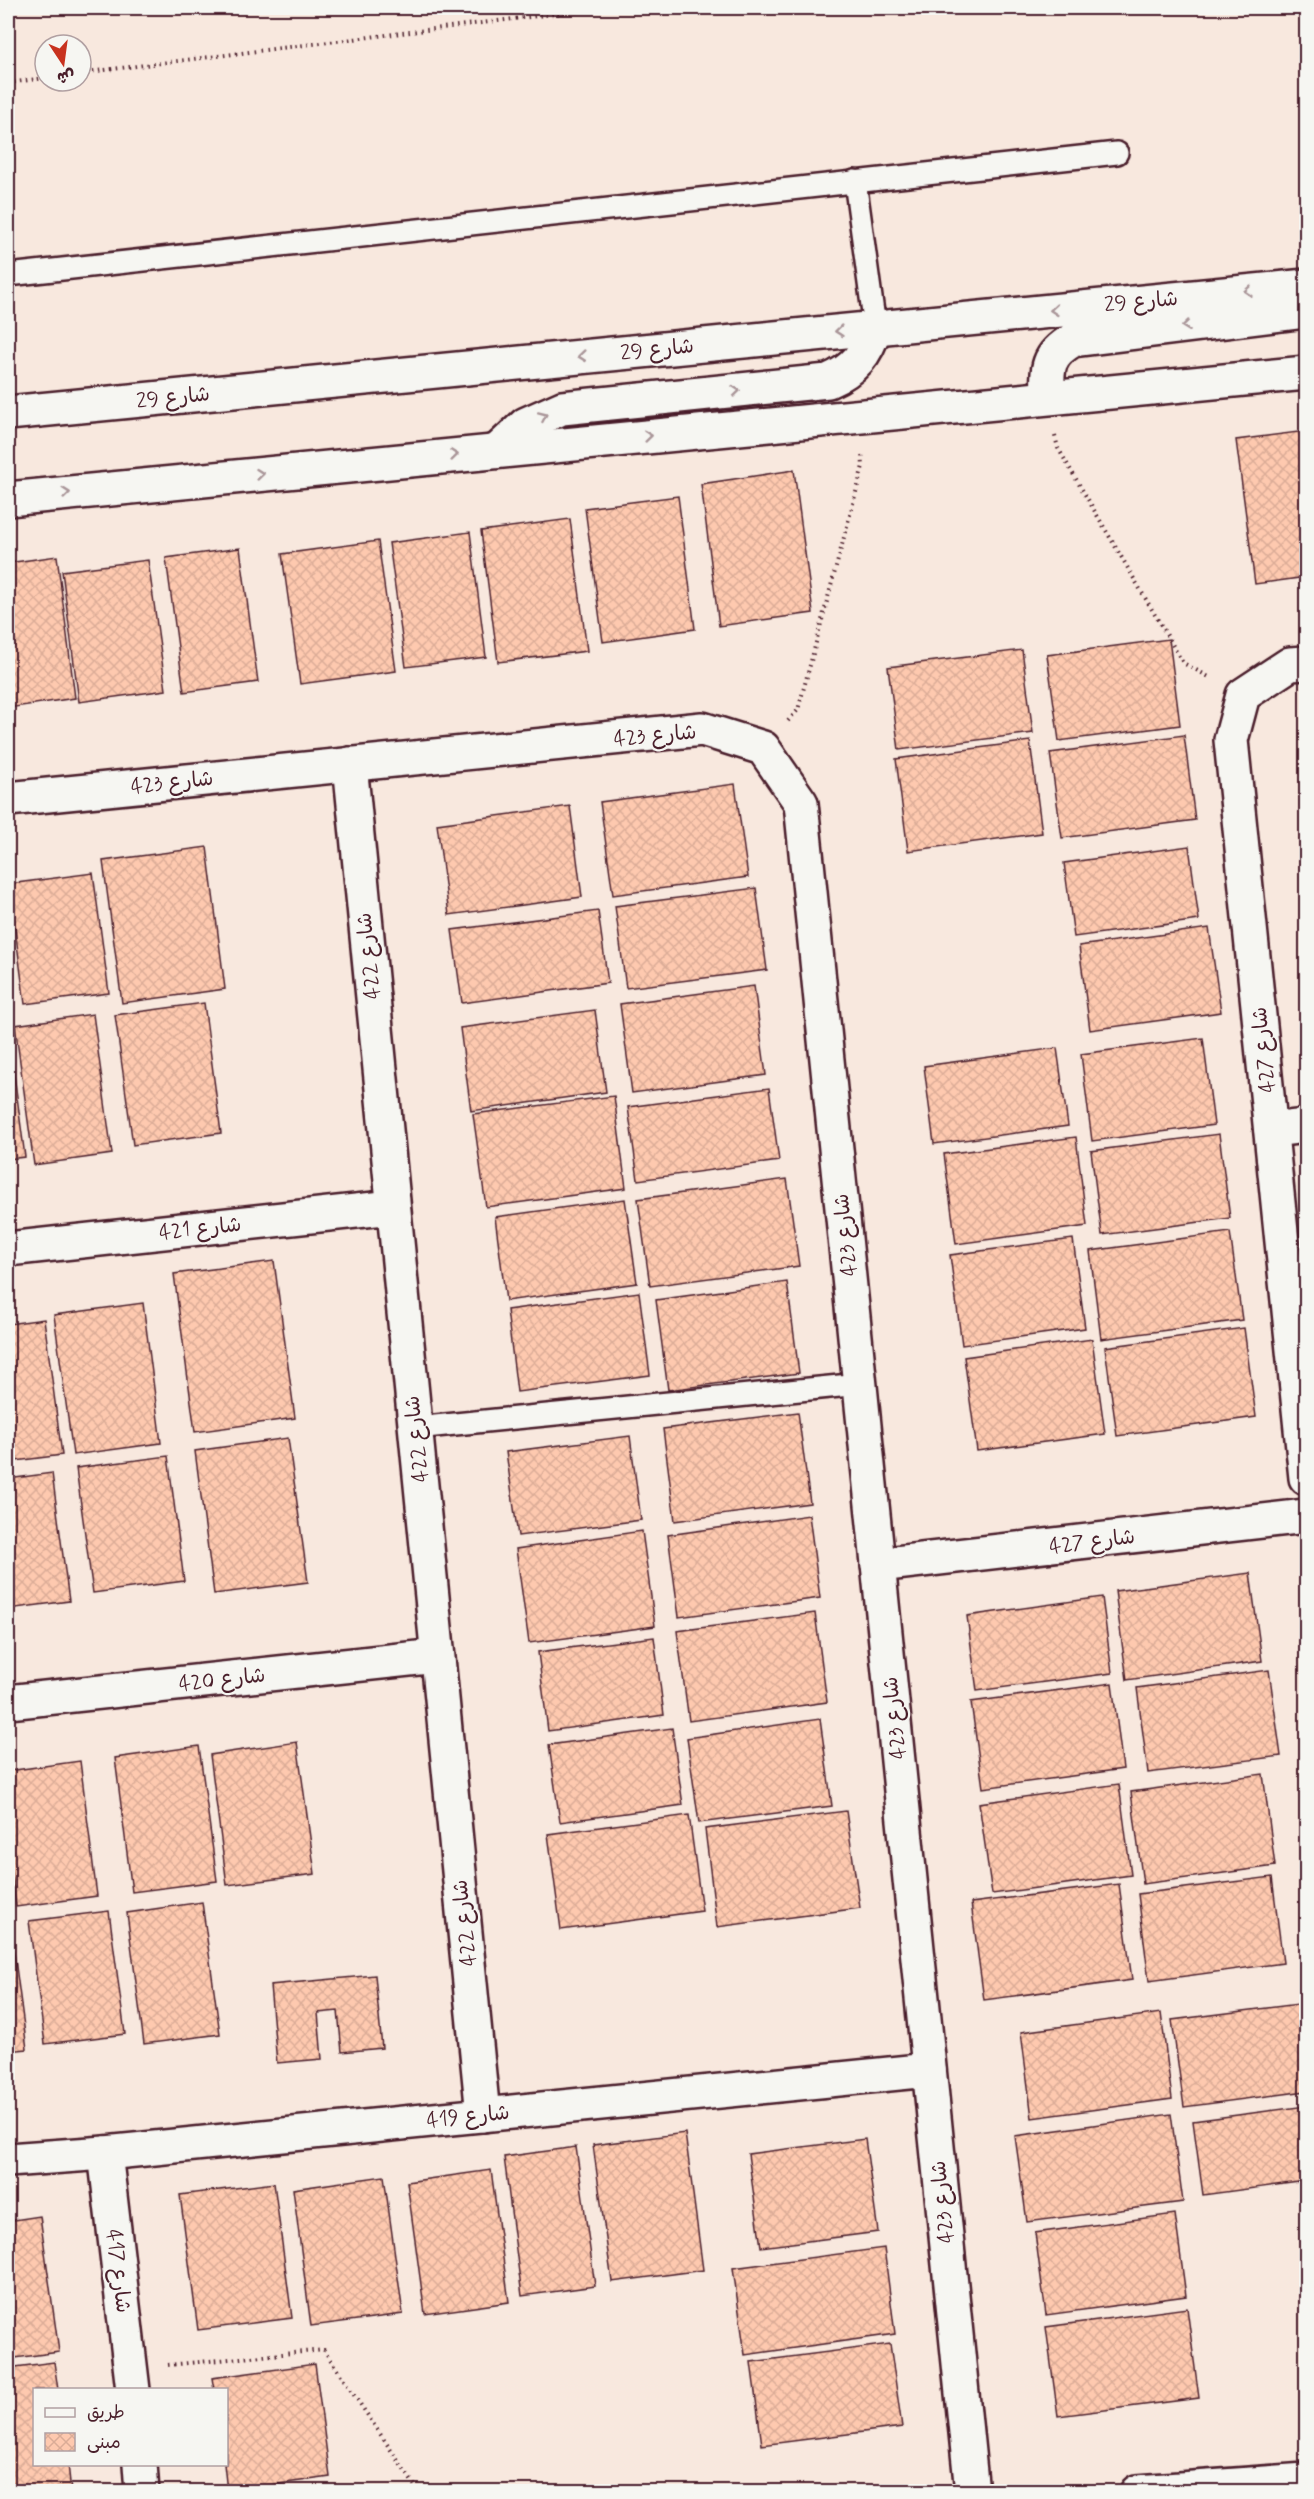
<svg xmlns="http://www.w3.org/2000/svg" width="1314" height="2499" viewBox="0 0 1314 2499" font-family="Mynerve,'Playpen Sans Arabic',sans-serif">
<style>
.building{fill:url(#building-cross-hatch);stroke:#4a1f2b;stroke-width:1.5}
.lines{fill:none;stroke-linecap:round;stroke-linejoin:round}
.lane-casing{stroke:#4a1f2b;stroke-width:26}
.street-casing{stroke:#4a1f2b;stroke-width:38}
.secondary-casing{stroke:#4a1f2b;stroke-width:38}
.path{stroke:#4a1f2b;stroke-width:4;stroke-dasharray:1.5 4.5;stroke-linecap:butt}
.lane{stroke:#f6f6f2;stroke-width:21}
.street{stroke:#f6f6f2;stroke-width:33}
.secondary{stroke:#f6f6f2;stroke-width:33}
.oneway{stroke:#a99598}
.labels{text-anchor:middle;stroke-width:4.5;stroke-linejoin:round;paint-order:stroke}
.street-label{font-size:21px;fill:#4a1f2b;stroke:#f6f6f2}
</style>
<defs>
<pattern id="building-cross-hatch" width="8" height="8" patternUnits="userSpaceOnUse" patternTransform="scale(1.5)"><rect width="8" height="8" fill="#fec9af"/><path d="M0 0l8 8M0 8l8-8" fill="none" stroke="#dbac97"/></pattern>
</defs>
<rect width="100%" height="100%" fill="#f8e8de"/>
<filter id="ink" filterUnits="userSpaceOnUse"><feTurbulence type="fractalNoise" baseFrequency=".0167" numOctaves="2"/><feDisplacementMap in="SourceGraphic" scale="12" xChannelSelector="R" yChannelSelector="G"/><feConvolveMatrix kernelMatrix="1 2 1 2 8 2 1 2 1" color-interpolation-filters="sRGB"/></filter>
<g filter="url(#ink)">
<g class="building">
<path d="M1306 431V577L1255 584 1236 440Z"/>
<path d="M794 470 813 613 719 626 701 484Z"/>
<path d="M678 496 695 629 603 642 585 508Z"/>
<path d="M570 519 587 651 498 662 481 531Z"/>
<path d="M470 532 486 657 406 667 389 543Z"/>
<path d="M378 541 396 671 300 684 282 554Z"/>
<path d="M240 548 258 682 184 692 166 558Z"/>
<path d="M57 556 75 698 8 708V563Z"/>
<path d="M148 560 166 690 79 702 62 571Z"/>
<path d="M1169 639 1180 725 1059 741 1047 655Z"/>
<path d="M1022 650 1033 733 899 750 888 667Z"/>
<path d="M1184 735 1195 820 1062 838 1050 753Z"/>
<path d="M1030 741 1042 833 908 851 896 759Z"/>
<path d="M735 784 748 877 613 895 600 802Z"/>
<path d="M570 806 582 897 449 915 437 824Z"/>
<path d="M1189 846 1199 920 1074 937 1064 863Z"/>
<path d="M207 847 225 989 122 1003 103 861Z"/>
<path d="M93 873 109 993 25 1004 9 884Z"/>
<path d="M756 888 767 970 626 988 615 906Z"/>
<path d="M598 911 608 983 462 1003 452 930Z"/>
<path d="M1209 928 1221 1012 1090 1030 1079 946Z"/>
<path d="M8 973 13 1010 8 1011Z"/>
<path d="M754 986 766 1075 632 1093 620 1004Z"/>
<path d="M204 1003 221 1133 133 1145 115 1015Z"/>
<path d="M595 1010 606 1092 471 1111 460 1028Z"/>
<path d="M93 1014 112 1154 34 1165 15 1025Z"/>
<path d="M8 1029 25 1157 8 1159Z"/>
<path d="M1203 1038 1214 1125 1092 1141 1081 1054Z"/>
<path d="M1057 1048 1068 1126 934 1144 924 1066Z"/>
<path d="M769 1088 779 1161 638 1180 628 1107Z"/>
<path d="M614 1096 626 1188 486 1207 473 1114Z"/>
<path d="M1219 1134 1230 1218 1102 1235 1091 1151Z"/>
<path d="M1076 1137 1087 1226 956 1244 944 1154Z"/>
<path d="M787 1179 799 1266 650 1286 638 1199Z"/>
<path d="M625 1199 637 1283 506 1301 495 1217Z"/>
<path d="M1230 1232 1242 1320 1101 1339 1090 1251Z"/>
<path d="M1073 1239 1085 1328 962 1345 950 1255Z"/>
<path d="M274 1261 295 1418 195 1432 174 1274Z"/>
<path d="M787 1282 799 1373 668 1390 656 1300Z"/>
<path d="M639 1292 650 1375 517 1392 507 1310Z"/>
<path d="M143 1303 161 1443 73 1455 54 1315Z"/>
<path d="M44 1319 62 1455 8 1462V1324Z"/>
<path d="M1244 1328 1256 1417 1117 1436 1105 1347Z"/>
<path d="M1092 1339 1105 1434 977 1451 964 1357Z"/>
<path d="M798 1412 810 1503 675 1521 663 1429Z"/>
<path d="M630 1436 641 1520 518 1536 506 1452Z"/>
<path d="M288 1438 308 1582 214 1594 195 1451Z"/>
<path d="M168 1456 184 1581 93 1593 76 1468Z"/>
<path d="M52 1473 69 1601 8 1609V1479Z"/>
<path d="M809 1515 820 1598 679 1617 668 1535Z"/>
<path d="M642 1531 655 1626 529 1643 516 1549Z"/>
<path d="M1250 1573 1262 1661 1127 1680 1115 1591Z"/>
<path d="M1102 1597 1112 1673 977 1691 967 1616Z"/>
<path d="M815 1613 827 1702 689 1721 677 1631Z"/>
<path d="M654 1637 664 1715 548 1731 538 1652Z"/>
<path d="M1269 1670 1281 1756 1148 1773 1137 1688Z"/>
<path d="M1112 1683 1123 1769 983 1788 971 1702Z"/>
<path d="M820 1719 832 1806 699 1823 687 1738Z"/>
<path d="M672 1728 683 1805 560 1822 549 1745Z"/>
<path d="M297 1742 315 1874 227 1885 210 1755Z"/>
<path d="M199 1746 217 1881 132 1892 115 1758Z"/>
<path d="M80 1761 97 1896 16 1907 8 1841V1771Z"/>
<path d="M1263 1774 1275 1866 1143 1884 1131 1792Z"/>
<path d="M1119 1784 1131 1875 992 1894 979 1803Z"/>
<path d="M846 1811 860 1908 717 1927 705 1829Z"/>
<path d="M689 1815 702 1911 561 1930 548 1834Z"/>
<path d="M1272 1877 1283 1963 1149 1981 1138 1894Z"/>
<path d="M1119 1884 1132 1980 984 2000 971 1903Z"/>
<path d="M202 1902 220 2034 144 2044 127 1913Z"/>
<path d="M109 1911 125 2034 45 2044 29 1921Z"/>
<path d="M8 1922H10L27 2049 8 2051Z"/>
<path d="M375 1975 382 2048 342 2052 338 2011 318 2013 322 2059 277 2063 270 1985Z"/>
<path d="M1306 2003V2091L1184 2107 1172 2020Z"/>
<path d="M1161 2013 1172 2099 1032 2118 1021 2032Z"/>
<path d="M1306 2106V2181L1203 2195 1193 2121Z"/>
<path d="M1171 2114 1183 2202 1027 2222 1015 2136Z"/>
<path d="M685 2133 703 2270 612 2282 593 2145Z"/>
<path d="M865 2139 878 2232 761 2247 748 2154Z"/>
<path d="M576 2147 595 2286 522 2296 504 2157Z"/>
<path d="M491 2170 509 2302 425 2314 407 2182Z"/>
<path d="M384 2176 403 2314 311 2326 293 2189Z"/>
<path d="M274 2183 292 2318 198 2330 180 2195Z"/>
<path d="M1175 2214 1186 2296 1046 2315 1035 2233Z"/>
<path d="M40 2216 59 2352 8 2359V2221Z"/>
<path d="M884 2248 895 2334 745 2355 733 2268Z"/>
<path d="M1187 2308 1199 2398 1058 2416 1046 2327Z"/>
<path d="M890 2344 902 2427 762 2445 751 2362Z"/>
<path d="M54 2362 58 2390H34V2464H68L71 2492H8V2368Z"/>
<path d="M315 2364 330 2477 227 2491 224 2464H226V2390H214L212 2378Z"/>
</g>
<g class="lines">
<g class="lane-casing">
<g id="lane">
<path d="M855 181 875 327"/>
<path d="M8 275 1117 153"/>
<path d="M415 1428 860 1384"/>
</g>
</g>
<g class="street-casing">
<g id="street">
<path d="M1306 663 1290 664 1243 695 1231 740 1306 1478"/>
<path d="M350 764 483 2115"/>
<path d="M8 799 702 729 763 748 801 803 972 2492"/>
<path d="M1271 1130 1306 1126"/>
<path d="M8 1249 393 1207"/>
<path d="M878 1565 1306 1516"/>
<path d="M8 1702 437 1656"/>
<path d="M105 2153 133 2390"/>
<path d="M8 2160 105 2153 929 2070"/>
<path d="M140 2464 142 2492"/>
<path d="M1137 2492 1306 2480"/>
</g>
</g>
<g class="secondary-casing">
<g id="secondary">
<path d="M1048 397C1047 369 1046 355 1073 340L1306 311"/>
<path d="M8 413 1306 286"/>
<path d="M497 451 526 424 562 408 828 381C854 370 867 354 875 327"/>
<path d="M8 499 1306 373"/>
</g>
</g>
<g class="path">
<path d="M81 73 602 8"/>
<path d="M8 83 45 78"/>
<path d="M1055 436 1058 448 1183 663 1211 678"/>
<path d="M788 721 798 710 863 466 862 453"/>
<path d="M168 2365 324 2350 419 2492"/>
</g>
<use href="#lane" class="lane"/>
<use href="#street" class="street"/>
<use href="#secondary" class="secondary"/>
</g>
<defs><path id="oneway-chevron" d="M-2-3.5L2.5 0L-2 3.5" fill="none" stroke-width="1.6" stroke-linecap="round" stroke-linejoin="round" transform="scale(1.5)"/></defs>
<g class="oneway">
<use href="#oneway-chevron" transform="translate(1248 291) rotate(175)"/>
<use href="#oneway-chevron" transform="translate(1054 310) rotate(175)"/>
<use href="#oneway-chevron" transform="translate(1186 326) rotate(173)"/>
<use href="#oneway-chevron" transform="translate(839 331) rotate(174)"/>
<use href="#oneway-chevron" transform="translate(582 356) rotate(174)"/>
<use href="#oneway-chevron" transform="translate(736 391) rotate(-6)"/>
<use href="#oneway-chevron" transform="translate(543 416) rotate(-24)"/>
<use href="#oneway-chevron" transform="translate(648 436) rotate(-6)"/>
<use href="#oneway-chevron" transform="translate(454 455) rotate(-6)"/>
<use href="#oneway-chevron" transform="translate(260 474) rotate(-6)"/>
<use href="#oneway-chevron" transform="translate(66 493) rotate(-6)"/>
</g>
</g>
<g class="labels">
<g class="street-label">
<text transform="translate(1141 301) rotate(-5)" y="7">شارع 29</text>
<text transform="translate(657 349) rotate(-6)" y="7">شارع 29</text>
<text transform="translate(173 397) rotate(-6)" y="7">شارع 29</text>
<text transform="translate(655 735) rotate(-5)" y="7">شارع 423</text>
<text transform="translate(172 782) rotate(-6)" y="7">شارع 423</text>
<text transform="translate(368 956) rotate(-96)" y="7">شارع 422</text>
<text transform="translate(1263 1050) rotate(-96)" y="7">شارع 427</text>
<text transform="translate(200 1228) rotate(-6)" y="7">شارع 421</text>
<text transform="translate(845 1235) rotate(-96)" y="7">شارع 423</text>
<text transform="translate(416 1439) rotate(-96)" y="7">شارع 422</text>
<text transform="translate(1092 1541) rotate(-7)" y="7">شارع 427</text>
<text transform="translate(222 1679) rotate(-6)" y="7">شارع 420</text>
<text transform="translate(894 1718) rotate(-96)" y="7">شارع 423</text>
<text transform="translate(464 1923) rotate(-96)" y="7">شارع 422</text>
<text transform="translate(468 2116) rotate(-6)" y="7">شارع 419</text>
<text transform="translate(942 2202) rotate(-96)" y="7">شارع 423</text>
<text transform="translate(119 2271) rotate(83)" y="7">شارع 417</text>
</g>
</g>
<rect width="1314" height="2499" fill="none" stroke="#f6f6f2" stroke-width="30"/>
<rect x="15" y="15" width="1284" height="2469" fill="none" stroke="#4a1f2b" stroke-width="2" filter="url(#ink)"/>
<rect x="33" y="2388" width="195" height="78" fill="#f6f6f2" stroke="#b1a0a2" stroke-width="1.5"/>
<rect x="45" y="2408" width="30" height="9" fill="#f6f6f2" stroke="#b1a0a2" stroke-width="1.5"/>
<text x="87" y="2418" font-size="18" fill="#4a1f2b">طريق</text>
<rect x="45" y="2433" width="30" height="18" fill="url(#building-cross-hatch)" stroke="#b1a0a2" stroke-width="1.5"/>
<text x="87" y="2448" font-size="18" fill="#4a1f2b">مبنى</text>
<g transform="translate(63 63) rotate(167)"><circle r="28" fill="#f6f6f2" stroke="#b1a0a2" stroke-width="1.5"/>
<path d="M0-4.5L10 22L0 15L-10 22Z" fill="#c8321e"/>
<text y="-9" font-size="16" font-weight="bold" text-anchor="middle" fill="#4a1f2b">ش</text>
</g>
</svg>
